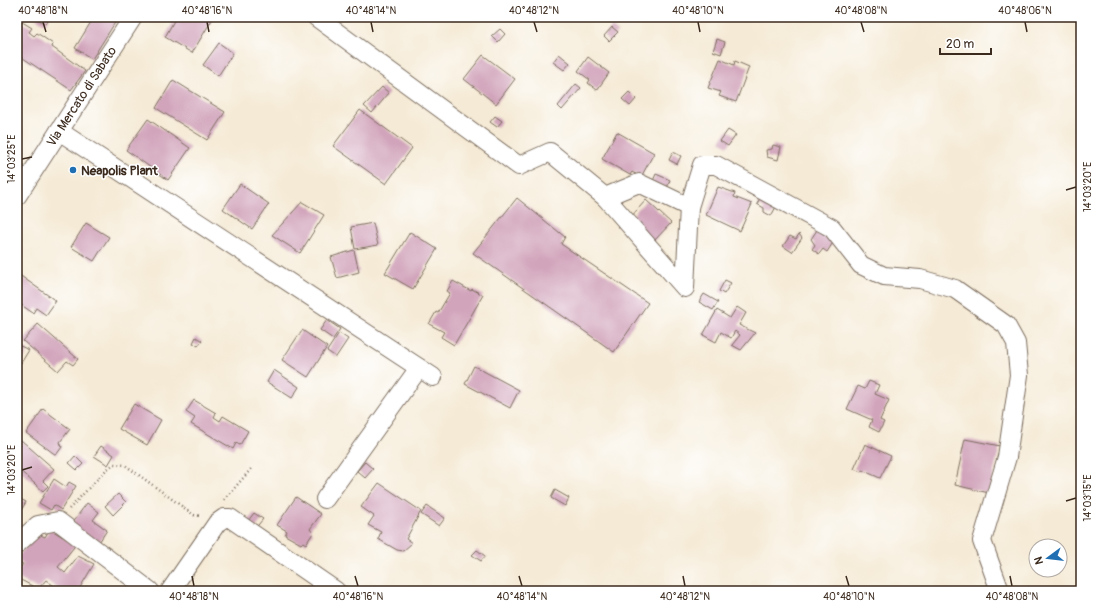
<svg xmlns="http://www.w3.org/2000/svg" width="1098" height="608" viewBox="0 0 1098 608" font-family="Pangolin,sans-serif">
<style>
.building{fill:#d1a4bb}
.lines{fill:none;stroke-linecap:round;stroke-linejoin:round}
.minor-casing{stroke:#7c6d5e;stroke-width:20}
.path{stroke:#7c6d5e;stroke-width:2.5;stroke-dasharray:1 3;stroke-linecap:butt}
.minor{stroke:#fff;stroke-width:18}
.ticks{fill:none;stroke:#3b2a1e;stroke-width:1.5}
.poi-dot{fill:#1f6fb2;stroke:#fff;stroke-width:1.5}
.labels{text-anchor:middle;stroke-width:3;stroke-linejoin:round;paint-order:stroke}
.street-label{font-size:13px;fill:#3b2a1e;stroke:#fff}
.poi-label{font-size:13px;font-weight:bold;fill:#3b2a1e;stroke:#fff;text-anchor:start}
.neatline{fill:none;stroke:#3b2a1e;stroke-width:1.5}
.ticks-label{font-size:10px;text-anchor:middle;fill:#3b2a1e}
</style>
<rect width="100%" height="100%" fill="#fff"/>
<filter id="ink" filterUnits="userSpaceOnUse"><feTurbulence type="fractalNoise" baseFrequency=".025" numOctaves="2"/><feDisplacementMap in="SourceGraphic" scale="8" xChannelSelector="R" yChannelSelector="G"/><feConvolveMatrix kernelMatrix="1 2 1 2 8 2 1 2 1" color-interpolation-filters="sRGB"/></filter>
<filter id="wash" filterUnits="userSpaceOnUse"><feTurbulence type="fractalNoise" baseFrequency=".012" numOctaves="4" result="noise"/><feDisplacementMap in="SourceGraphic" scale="16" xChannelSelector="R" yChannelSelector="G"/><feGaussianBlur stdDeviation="0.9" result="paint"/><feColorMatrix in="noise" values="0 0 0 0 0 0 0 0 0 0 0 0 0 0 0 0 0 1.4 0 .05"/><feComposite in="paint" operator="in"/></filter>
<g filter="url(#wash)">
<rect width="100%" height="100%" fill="#f5ead5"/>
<g id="blocks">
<g class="building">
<path d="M34 17H50L45 24Z"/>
<path d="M94 17H110L116 21 92 59 75 48Z"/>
<path d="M176 17H211L213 18 192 53 165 37Z"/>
<path d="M19 20 32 28 29 32 34 36 37 33 53 44 52 47 85 71 71 90 17 54V23Z"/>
<path d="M612 27 618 32 609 41 604 36Z"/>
<path d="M500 29 505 34 498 42 492 36Z"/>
<path d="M717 39 725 42 721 54 713 51Z"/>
<path d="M219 43 233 53 218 76 203 65Z"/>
<path d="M559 54 570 63 564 70 553 62Z"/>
<path d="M483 55 515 79 496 104 464 79Z"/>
<path d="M588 57 609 73 597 90 588 83 590 80 578 71Z"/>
<path d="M720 59 734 65 735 61 749 67 736 102 719 96 721 92 708 88Z"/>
<path d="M173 80 225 112 207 140 156 108Z"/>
<path d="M576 84 581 88 562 110 558 106Z"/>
<path d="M382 87 389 93 372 113 364 106Z"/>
<path d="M629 92 636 99 630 106 622 99Z"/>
<path d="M360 110 412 148 386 184 333 146Z"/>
<path d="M495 116 502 121 497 127 490 122Z"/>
<path d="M148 119 190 148 168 180 126 150Z"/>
<path d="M728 130 736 135 728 146 720 141Z"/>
<path d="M617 132 654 153 641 177 632 172 630 175 602 159Z"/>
<path d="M773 145 781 147 778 160 767 157 766 150 772 149Z"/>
<path d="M673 152 681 156 677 164 669 160Z"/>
<path d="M656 174 670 180 667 188 652 183Z"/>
<path d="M240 184 269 204 252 229 223 209Z"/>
<path d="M718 187 735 193 734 197 752 204 740 231 706 215Z"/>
<path d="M761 196 777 205 771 216 764 212V208L757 204Z"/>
<path d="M517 198 565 237 561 244 648 303 614 352 473 253Z"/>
<path d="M646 200 671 223 653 242 629 219Z"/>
<path d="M302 202 324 215 300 253 272 235Z"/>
<path d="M86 223 109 237 94 261 71 247Z"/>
<path d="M373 223 378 245 355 249 351 227Z"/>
<path d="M817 230 834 241 827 252 823 249 819 254 812 249 815 245 811 239Z"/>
<path d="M410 232 437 249 413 289 385 273Z"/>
<path d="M799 234 802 238 792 252 783 246 790 236 796 239Z"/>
<path d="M354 250 359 272 337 278 331 257Z"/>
<path d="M18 274 56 301 46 315 36 308 33 313 17 302V277Z"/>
<path d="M725 280 731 283 724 294 719 291Z"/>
<path d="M453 281 471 291 472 289 483 295 454 345 441 337 444 332 429 324 436 312 438 313 450 293 447 291Z"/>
<path d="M704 294 718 302 713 310 699 302Z"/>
<path d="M737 307 746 313 739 325 755 333 741 350 732 345 740 335 735 331 731 338 721 332 716 342 703 335 717 310 730 318Z"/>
<path d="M327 320 340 329 333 339 320 330Z"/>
<path d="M38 324 78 359 73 365 67 361 58 371 23 341Z"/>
<path d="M302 330 327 347 308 377 282 360Z"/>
<path d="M339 333 348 339 336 357 327 351Z"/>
<path d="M196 337 202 341 198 346 193 343Z"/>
<path d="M18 345 29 350 21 363 17 361V348Z"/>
<path d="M474 366 519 390 510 408 465 384Z"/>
<path d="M274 370 299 387 292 398 267 382Z"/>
<path d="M869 381 879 385 875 394 889 400 880 420 884 422 879 432 869 427 872 420 847 409 858 386 865 389Z"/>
<path d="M194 400 216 413 214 417 220 421 223 416 248 431 240 445 236 443 233 449 191 424 195 418 186 412Z"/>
<path d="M134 404 161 420 147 445 119 429Z"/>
<path d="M43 409 70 429 60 442 62 447 56 455 26 433Z"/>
<path d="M965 439 1000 446 989 493 955 485Z"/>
<path d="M21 440 54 469 43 481 48 486 43 491 17 468V466L19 463 17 462V445Z"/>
<path d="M865 444 891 456 880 478 862 470 861 472 854 469Z"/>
<path d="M101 446 114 455 108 465 94 456Z"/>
<path d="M75 456 83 464 77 470 69 463Z"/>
<path d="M365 462 373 469 365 478 357 471Z"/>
<path d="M54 479 66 487 69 482 76 486 61 510 54 505 51 510 39 503Z"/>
<path d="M379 483 421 511 406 539 412 543 403 551 397 550 378 539 381 532 368 525 374 516 361 507Z"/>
<path d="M555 490 569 498 565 506 551 498Z"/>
<path d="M118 494 126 502 113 515 105 506Z"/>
<path d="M17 497 26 502 17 517Z"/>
<path d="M296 497 321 514 310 529 313 533 306 544 303 542 301 544 285 535 287 531 277 525Z"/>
<path d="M87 503 99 512 93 520 107 530 96 547 69 527Z"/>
<path d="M427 506 445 518 439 526 421 514Z"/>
<path d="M254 513 263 519 253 531 245 525Z"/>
<path d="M50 529 66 539 69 536 78 542 58 567 65 573 78 556 94 564 78 591H61L46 580 38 589 17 578V573L23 564 17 560V557L38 534 45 537Z"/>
<path d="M477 550 485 556 481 561 472 555Z"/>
</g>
</g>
</g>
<g filter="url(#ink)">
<use href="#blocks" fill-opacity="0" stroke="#7c6d5e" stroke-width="1"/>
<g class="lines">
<g class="minor-casing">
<g id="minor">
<path d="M316 17 519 166 550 152 605 197 639 183 689 207 702 165H716L832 228 861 265 884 276 920 279 955 289 1006 325 1016 343 1019 375 1007 457 982 541 1000 591"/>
<path d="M59 131 433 377"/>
<path d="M17 196 133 17"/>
<path d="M605 197 685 288 689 207"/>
<path d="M325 499 419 368"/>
<path d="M17 544 38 525 58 521 150 591"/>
<path d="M170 591 217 523 224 518H230L336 591"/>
</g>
</g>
<g class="path">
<path d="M224 500 252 468"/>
<path d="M69 509 106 470 114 464 125 465 194 515 201 516"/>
</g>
<use href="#minor" class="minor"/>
</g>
</g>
<path class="ticks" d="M43 22 46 32M207 22 209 32M371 22 373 32M534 22 537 32M698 22 700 32M861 22 864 32M1025 22 1027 32M22 159 32 157M1066 190 1076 187M22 470 32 467M1066 501 1076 498M192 576 194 586M355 576 358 586M519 576 522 586M683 576 685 586M846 576 849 586M1010 576 1012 586"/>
<circle class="poi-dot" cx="73" cy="170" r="4"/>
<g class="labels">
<g class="street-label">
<text transform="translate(81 96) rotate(-57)" y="5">Via Mercato di Sabato</text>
</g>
<g class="poi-label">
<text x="81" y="175">Neapolis Plant</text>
</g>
</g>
<rect width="1098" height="608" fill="none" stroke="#fff" stroke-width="44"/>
<g transform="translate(1048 558) rotate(255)"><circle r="19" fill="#ffffff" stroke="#b1aaa5"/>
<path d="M0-3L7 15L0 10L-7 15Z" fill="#1f6fb2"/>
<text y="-6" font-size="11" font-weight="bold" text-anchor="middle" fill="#3b2a1e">N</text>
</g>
<path d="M940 48v6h51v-6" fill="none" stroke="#3b2a1e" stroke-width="2"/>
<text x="946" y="48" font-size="12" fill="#3b2a1e" stroke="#ffffff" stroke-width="3" paint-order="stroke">20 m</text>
<rect x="22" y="22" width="1054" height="564" class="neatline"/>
<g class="ticks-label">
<text x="43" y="14">40°48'18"N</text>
<text x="207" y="14">40°48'16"N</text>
<text x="371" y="14">40°48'14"N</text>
<text x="534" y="14">40°48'12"N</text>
<text x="698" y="14">40°48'10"N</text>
<text x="861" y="14">40°48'08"N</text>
<text x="1025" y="14">40°48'06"N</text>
<text transform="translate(11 159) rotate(-90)" y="4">14°03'25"E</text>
<text transform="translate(1087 187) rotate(-90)" y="4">14°03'20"E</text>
<text transform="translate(11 470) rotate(-90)" y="4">14°03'20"E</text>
<text transform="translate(1087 498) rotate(-90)" y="4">14°03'15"E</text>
<text x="194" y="600">40°48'18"N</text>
<text x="358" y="600">40°48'16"N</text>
<text x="522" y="600">40°48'14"N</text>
<text x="685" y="600">40°48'12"N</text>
<text x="849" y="600">40°48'10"N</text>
<text x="1012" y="600">40°48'08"N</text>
</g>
</svg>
